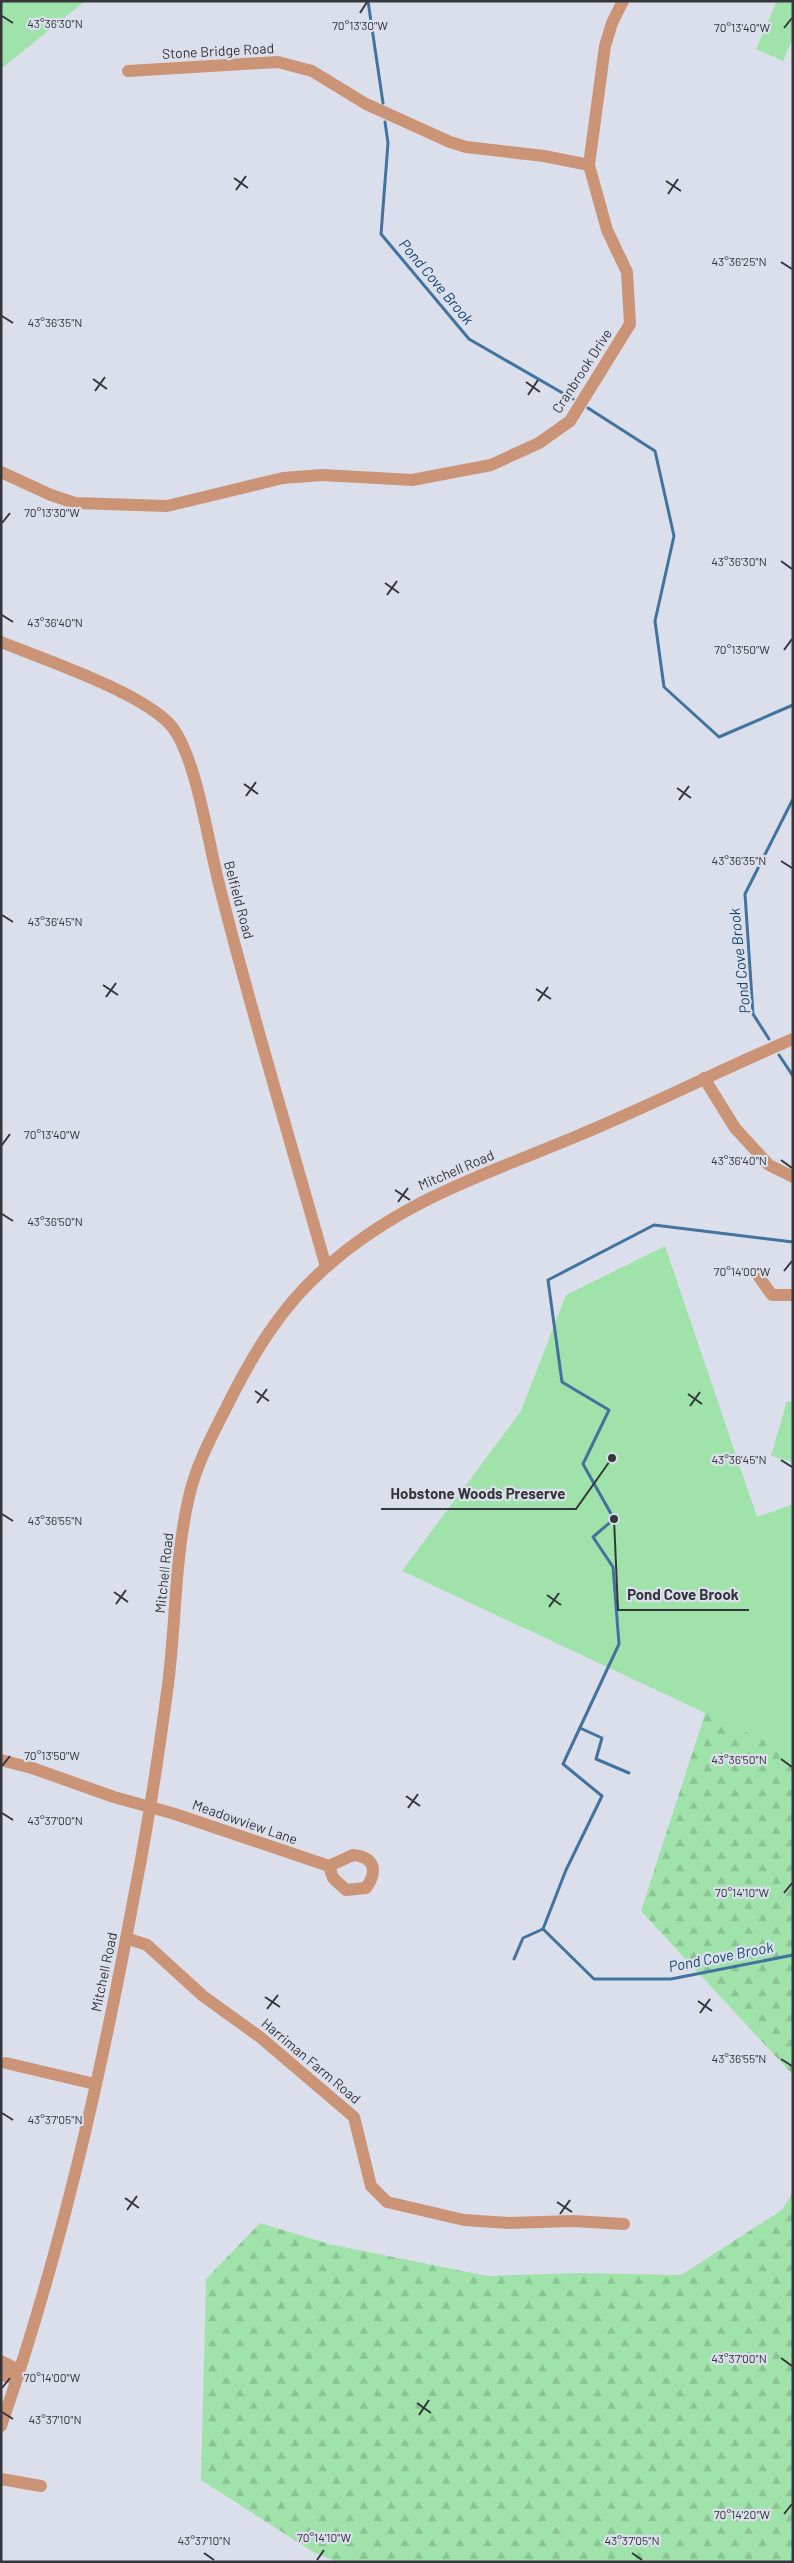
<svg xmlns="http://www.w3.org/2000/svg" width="794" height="2563" viewBox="0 0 794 2563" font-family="Barlow,sans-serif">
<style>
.forest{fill:url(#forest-firs)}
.park{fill:#9fe3ab}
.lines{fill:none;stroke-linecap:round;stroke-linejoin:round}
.stream{stroke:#42729e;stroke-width:3}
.minor{stroke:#cc9477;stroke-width:12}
.tertiary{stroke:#cc9477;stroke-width:12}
.ticks{fill:none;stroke:#35363b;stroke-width:2}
.labels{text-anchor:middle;stroke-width:4.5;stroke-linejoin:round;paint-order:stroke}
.street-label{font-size:14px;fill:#35363b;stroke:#dbdfeb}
.water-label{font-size:15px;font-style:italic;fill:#164670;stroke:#dbdfeb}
.ticks-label{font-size:12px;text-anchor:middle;fill:#35363b;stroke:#dbdfeb;stroke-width:4.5;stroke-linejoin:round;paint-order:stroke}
.leader{fill:none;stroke:#35363b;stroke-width:2}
.callout-dot{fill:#35363b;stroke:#dbdfeb;stroke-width:2}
.callout-label{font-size:15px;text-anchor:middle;font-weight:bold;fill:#35363b;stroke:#dbdfeb;stroke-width:4.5;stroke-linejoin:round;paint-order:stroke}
</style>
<defs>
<pattern id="forest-firs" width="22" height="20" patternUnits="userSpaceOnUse" patternTransform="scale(1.25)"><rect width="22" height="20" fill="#9fe3ab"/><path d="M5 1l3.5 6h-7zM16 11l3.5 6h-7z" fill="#8ac394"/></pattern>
</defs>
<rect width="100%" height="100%" fill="#dbdfeb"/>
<g class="forest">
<path d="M741 1603 793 1631V2075L641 1911Z"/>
<path d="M793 2192V2562H337L313 2552 201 2480 206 2279 260 2223 329 2244 487 2276 580 2273 681 2275 782 2210Z"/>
</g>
<g class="park">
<path d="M1 1H85L1 69Z"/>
<path d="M777 1 793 2V38L783 61 756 49Z"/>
<path d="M665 1246 757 1517 793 1504V1754L402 1571 521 1411 566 1295Z"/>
<path d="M787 1401 793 1402V1462L771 1456Z"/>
</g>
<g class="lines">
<g class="stream">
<path d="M368 1 383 103"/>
<path d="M385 122 388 143 381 234 469 339 573 399"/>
<path d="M588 408 655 451 674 536 655 621 664 687 719 737 793 705"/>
<path d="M769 1039 753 1014 745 894 793 799"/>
<path d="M779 1055 793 1076"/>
<path d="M793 1242 654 1225 548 1280 562 1382 609 1410 583 1464 614 1519 593 1537 613 1567 619 1644 563 1764 602 1796 566 1870 543 1929 594 1979H671L793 1955"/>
<path d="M580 1728 602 1738 596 1759 629 1773"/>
<path d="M514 1959 523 1938 543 1929"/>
</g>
<g class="minor">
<path d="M128 71 278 62 312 71 366 104 450 142 466 147 544 156 589 165"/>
<path d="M1 472 51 495 75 503 167 506 283 478 322 475 412 480 491 465 539 443 570 421 630 324 627 272 607 230 589 165 605 46 612 23 623 1"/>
<path d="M1 642C43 659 147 694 173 728 197 761 208 842 219 884 251 1012 290 1139 326 1267"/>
<path d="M704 1078 735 1128 769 1165 793 1177"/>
<path d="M759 1277 772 1295H793"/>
<path d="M1 1760 32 1768 114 1797 175 1814 329 1866"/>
<path d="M353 1855C375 1857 378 1871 366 1888L346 1890 333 1878 329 1866Z"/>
<path d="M126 1938 147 1945 203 1996 260 2037 354 2117 371 2186 387 2202 464 2220 509 2223 573 2221 624 2224"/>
<path d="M6 2063 95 2084"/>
<path d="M1 2361 13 2367 19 2375 8 2377 1 2374"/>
<path d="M1 2479 41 2486"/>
</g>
<path class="tertiary" d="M1 2426C61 2253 102 2071 135 1891 148 1825 158 1759 167 1692 176 1629 174 1564 188 1501 195 1467 212 1435 228 1404 253 1354 281 1307 323 1270 400 1200 485 1175 577 1136 650 1106 720 1070 793 1039"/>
</g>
<path class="ticks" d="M360 13 367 2M2 16 13 23M784 28 792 18M234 178 248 188M666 181 681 191M236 190 246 176M668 194 678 179M781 262 792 269M2 316 13 323M93 379 107 389M526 382 540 392M95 391 105 377M528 395 538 380M2 523 10 513M781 561 792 569M385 583 399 593M387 595 397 581M2 615 13 622M784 650 792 639M244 784 258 794M677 788 691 798M246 796 256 782M679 800 689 786M781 861 792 868M2 915 13 922M103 985 118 995M536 989 551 999M106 997 116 983M538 1001 548 987M2 1145 10 1134M781 1160 792 1168M395 1190 410 1200M398 1202 408 1188M2 1214 13 1221M784 1271 792 1261M255 1391 269 1401M688 1394 702 1404M257 1403 267 1389M690 1406 700 1392M781 1460 792 1467M2 1514 13 1521M114 1592 128 1602M547 1595 561 1605M116 1604 126 1590M549 1607 559 1593M781 1759 792 1767M2 1766 10 1756M406 1796 420 1806M408 1808 418 1794M2 1813 13 1820M784 1893 792 1883M265 1997 280 2007M698 2001 712 2011M267 2009 278 1995M700 2013 710 1999M781 2059 792 2066M2 2113 13 2120M125 2198 139 2208M557 2202 572 2212M127 2210 137 2196M560 2214 570 2200M781 2358 792 2366M2 2388 10 2378M417 2403 431 2413M2 2412 13 2419M419 2415 429 2400M784 2514 792 2504M204 2553 214 2560M632 2553 642 2560M317 2560 324 2550"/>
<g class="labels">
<g class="street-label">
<text transform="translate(218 51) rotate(-3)" y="5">Stone Bridge Road</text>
<text transform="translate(582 371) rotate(-57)" y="5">Cranbrook Drive</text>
<text transform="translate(239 900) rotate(75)" y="5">Belfield Road</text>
<text transform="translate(456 1170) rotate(-23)" y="5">Mitchell Road</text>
<text transform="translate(164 1573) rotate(-84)" y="5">Mitchell Road</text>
<text transform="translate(245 1822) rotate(19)" y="5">Meadowview Lane</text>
<text transform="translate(104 1972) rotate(-78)" y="5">Mitchell Road</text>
<text transform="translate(311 2061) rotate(40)" y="5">Harriman Farm Road</text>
</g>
<g class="water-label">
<text transform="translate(436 282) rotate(50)" y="5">Pond Cove Brook</text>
<text transform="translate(740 961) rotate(-96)" y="5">Pond Cove Brook</text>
<text transform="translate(721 1957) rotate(-11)" y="5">Pond Cove Brook</text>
</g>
</g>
<g class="ticks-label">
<text x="55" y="28">43°36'30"N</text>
<text x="360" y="30">70°13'30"W</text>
<text x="742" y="32">70°13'40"W</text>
<text x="739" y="266">43°36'25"N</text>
<text x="55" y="327">43°36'35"N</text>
<text x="52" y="517">70°13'30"W</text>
<text x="739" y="566">43°36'30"N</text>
<text x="55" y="627">43°36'40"N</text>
<text x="742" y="654">70°13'50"W</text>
<text x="739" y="865">43°36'35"N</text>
<text x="55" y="926">43°36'45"N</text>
<text x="52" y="1139">70°13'40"W</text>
<text x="739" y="1165">43°36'40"N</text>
<text x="55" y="1226">43°36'50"N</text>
<text x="742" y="1276">70°14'00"W</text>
<text x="739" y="1464">43°36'45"N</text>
<text x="55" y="1525">43°36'55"N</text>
<text x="52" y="1760">70°13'50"W</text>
<text x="739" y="1764">43°36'50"N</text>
<text x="55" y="1825">43°37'00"N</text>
<text x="742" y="1897">70°14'10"W</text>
<text x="739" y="2063">43°36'55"N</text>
<text x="55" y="2124">43°37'05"N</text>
<text x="739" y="2363">43°37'00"N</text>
<text x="52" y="2382">70°14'00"W</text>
<text x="55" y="2424">43°37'10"N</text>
<text x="742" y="2519">70°14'20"W</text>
<text x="324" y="2542">70°14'10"W</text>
<text x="204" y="2545">43°37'10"N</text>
<text x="632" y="2545">43°37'05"N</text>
</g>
<path class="leader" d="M612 1458L576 1509H381M614 1519L618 1610H749"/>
<g class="callout-dot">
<circle cx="612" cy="1458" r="5"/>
<circle cx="614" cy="1519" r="5"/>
</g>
<g class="callout-label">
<text x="478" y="1499">Hobstone Woods Preserve</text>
<text x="683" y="1600">Pond Cove Brook</text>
</g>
<rect width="794" height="2563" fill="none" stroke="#35363b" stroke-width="5"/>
</svg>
